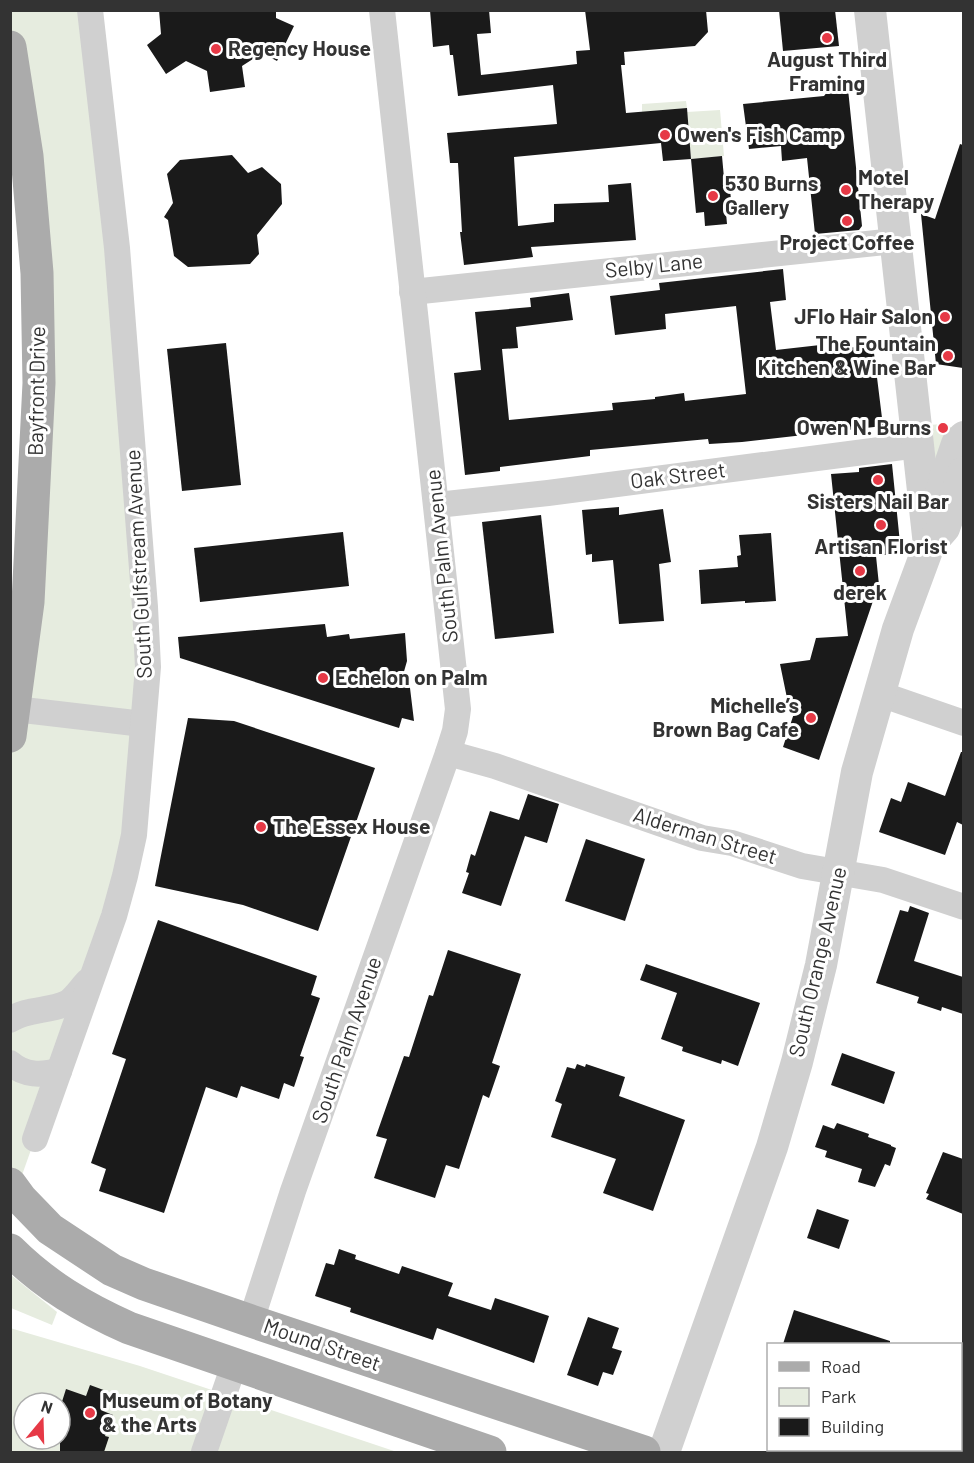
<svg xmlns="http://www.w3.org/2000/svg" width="974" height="1463" viewBox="0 0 974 1463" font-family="Barlow,sans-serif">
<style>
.green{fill:#e6ecdf;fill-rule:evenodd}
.building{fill:#1a1a1a}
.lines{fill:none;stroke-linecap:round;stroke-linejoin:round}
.minor{stroke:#d0d0d0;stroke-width:26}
.tertiary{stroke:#d0d0d0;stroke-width:32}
.primary{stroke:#ababab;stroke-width:33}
.poi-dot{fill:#e63946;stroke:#fff;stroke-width:2}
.labels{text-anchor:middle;stroke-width:6;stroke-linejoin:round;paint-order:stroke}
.poi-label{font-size:21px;font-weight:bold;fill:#333;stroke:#fff;text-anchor:start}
.street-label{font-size:21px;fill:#333;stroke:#fff}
</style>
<rect width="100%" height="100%" fill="#fff"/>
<g class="green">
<path d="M10 11H90L145 607 114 916 16 1192 10 1184V736L35 493 11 47Z"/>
<path d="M686 101 687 108 642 112V104Z"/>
<path d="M720 110 724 156 691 159 687 112Z"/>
<path d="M943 424 955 429 935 462 929 425Z"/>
<path d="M11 1275 57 1312 52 1325 11 1308Z"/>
<path d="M10 1328 140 1366 397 1452H11ZM24 1403H60V1439H24Z"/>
</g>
<g class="building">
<path d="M159 10H276V18L294 26 277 61 262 53 242 66 245 87 210 92 207 71 186 61 166 74 147 45 161 34Z"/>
<path d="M430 10H489L491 33 477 34 481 75 577 64 576 51 590 50 585 10H706L708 32 695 46 624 52 625 65H621L626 113 687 108 691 159 663 161 661 143 514 157 518 226 554 222V204L609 202 608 185 631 183 636 240 531 247 533 257 464 265 460 232H462L458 163H450L447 133 557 124 553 85 458 96 453 55H450L449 45 433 47Z"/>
<path d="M779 10H835L839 46 783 51Z"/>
<path d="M848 89 862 226 859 230 815 234 807 158 782 161 781 146 749 149 743 104 824 96 828 91Z"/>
<path d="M960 144 963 145V368L936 364 921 214 935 219Z"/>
<path d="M232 155 248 173 262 167 281 184 282 204 257 235 259 254 250 264 188 267 174 256 168 220 164 217 173 203 167 174 180 160Z"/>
<path d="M722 156 725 189 730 188 732 213H726L727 224 705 226 704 212 696 213 691 159Z"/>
<path d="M783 269 786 300 770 302 776 350 829 344 830 350 873 345 883 426 742 442 709 444 708 439 590 450V456L500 467V471L465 475 454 373 481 370 475 312 531 307 530 298 569 293 573 320 516 327 518 348 502 349 509 420 613 410 612 403 655 399V397L684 393 685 401 746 394 736 306 665 314 666 329 615 335 610 296 660 290 659 283Z"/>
<path d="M226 343 241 485 182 491 167 349Z"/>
<path d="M892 464 901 553 876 556 879 585 872 586 873 601 819 760 783 747 798 701 787 698 780 664 810 660 816 638 848 636 831 474 859 472V468Z"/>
<path d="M619 507V515L663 509 671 562 659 564 664 621 619 624 613 560 592 562V554L586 555 582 510Z"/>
<path d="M541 515 554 633 495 639 482 522Z"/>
<path d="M343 532 349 586 200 602 194 548Z"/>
<path d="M771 533 776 601 745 603V601L701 604 699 570 738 567 737 556 741 555 739 535Z"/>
<path d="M325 624 327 637 349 634 350 639 405 633 407 661 403 675 410 688 414 721 402 718 399 728 180 658 178 637Z"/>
<path d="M188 718 234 721 375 768 318 931 243 905 155 886Z"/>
<path d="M961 752H963V825L957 822 945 855 879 832 891 798 901 802 908 782 945 796Z"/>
<path d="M528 794 559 804 547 843 525 836 501 906 462 893 469 873 466 872 471 854 475 856 490 811 519 820Z"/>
<path d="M586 839 645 859 625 921 565 901Z"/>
<path d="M910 906 929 913 914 961 963 977V1014L942 1007 941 1011 917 1003 919 997 876 983 900 910 908 912Z"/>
<path d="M158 920 317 976 311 995 320 998 300 1056 304 1057 294 1087 284 1083 279 1099 241 1086 237 1098 206 1087 164 1213 99 1191 106 1169 91 1163 126 1059 112 1054Z"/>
<path d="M448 950 521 974 492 1063 500 1066 489 1098 483 1095 459 1169 446 1165 435 1198 374 1178 387 1139 376 1136 404 1056 409 1057 429 995 433 996Z"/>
<path d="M646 964 760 1003 738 1066 722 1060 721 1064 682 1051 683 1047 661 1039 677 993 640 980Z"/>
<path d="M842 1053 895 1072 884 1104 831 1085Z"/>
<path d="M577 1064 585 1067 586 1064 625 1077 619 1096 685 1120 653 1211 603 1193 616 1159 551 1137 562 1104 555 1101 567 1067 575 1069Z"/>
<path d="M837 1123 869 1134 868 1137 891 1145V1146L896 1148 890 1166 885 1164 875 1187 858 1182 862 1169 825 1157 827 1151 815 1147 823 1125 834 1129Z"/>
<path d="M943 1152 963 1159V1214L926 1199 929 1194 926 1193Z"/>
<path d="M817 1209 849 1220 839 1249 807 1238Z"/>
<path d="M339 1249 356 1255 355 1259 399 1274 402 1266 453 1283 448 1296 491 1310 495 1298 549 1316 534 1363 437 1328 433 1340 350 1312 351 1308 315 1296 326 1263 334 1265Z"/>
<path d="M794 1310 890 1341V1344H783Z"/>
<path d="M588 1317 619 1328 612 1348 622 1351 613 1375 603 1372 598 1386 567 1375Z"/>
<path d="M90 1385 109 1392 103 1411 113 1415 105 1436 109 1437 104 1452H60V1408L66 1389 86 1396Z"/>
</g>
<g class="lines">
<g class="minor">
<path d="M412 292 895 241"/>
<path d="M437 505 548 493 918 445"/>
<path d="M880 694 964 723"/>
<path d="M15 709 143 724"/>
<path d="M448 753 495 766 702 838 732 843 802 866 883 880 964 907"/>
<path d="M10 1020C27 1008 49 1012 67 1003 75 998 81 988 88 981"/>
<path d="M10 1063C25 1076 41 1075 59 1071"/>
<path d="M35 1139 114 916 125 876 134 835 148 667 145 607 117 248 90 10"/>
<path d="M251 1321 293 1191 448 753 455 731 458 709 382 10"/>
<path d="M204 1452 234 1365"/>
</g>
<g class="tertiary">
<path d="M870 10 929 545"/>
<path d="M941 491 957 444 964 437"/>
<path d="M664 1452 772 1147 797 1062 821 965 857 772 898 629 929 545 944 528 964 472"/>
</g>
<g class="primary">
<path d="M10 47 27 156 37 273 39 383 28 602 10 736"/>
<path d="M10 1184 21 1199 50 1229 112 1270 144 1284 251 1321 644 1452"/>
<path d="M10 1250C45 1285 84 1308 129 1328L490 1452"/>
</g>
</g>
<g class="poi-dot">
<circle cx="827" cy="38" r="6"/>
<circle cx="216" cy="49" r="6"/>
<circle cx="665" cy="135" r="6"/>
<circle cx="846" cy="190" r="6"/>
<circle cx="713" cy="196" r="6"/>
<circle cx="847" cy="221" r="6"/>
<circle cx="945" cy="317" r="6"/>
<circle cx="948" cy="356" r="6"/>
<circle cx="943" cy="428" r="6"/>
<circle cx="878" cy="480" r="6"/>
<circle cx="881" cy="525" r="6"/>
<circle cx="860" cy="571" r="6"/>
<circle cx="323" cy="678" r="6"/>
<circle cx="811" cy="718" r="6"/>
<circle cx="261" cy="827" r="6"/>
<circle cx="90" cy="1413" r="6"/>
</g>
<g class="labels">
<g class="poi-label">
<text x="228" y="56">Regency House</text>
<text x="827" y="67" text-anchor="middle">August Third<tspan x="827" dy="24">Framing</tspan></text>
<text x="677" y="142">Owen's Fish Camp</text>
<text x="858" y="185">Motel<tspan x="858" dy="24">Therapy</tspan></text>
<text x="725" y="191">530 Burns<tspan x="725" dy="24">Gallery</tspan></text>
<text x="847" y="250" text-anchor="middle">Project Coffee</text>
<text x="933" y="324" text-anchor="end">JFlo Hair Salon</text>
<text x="936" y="351" text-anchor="end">The Fountain<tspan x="936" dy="24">Kitchen &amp; Wine Bar</tspan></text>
<text x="931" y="435" text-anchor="end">Owen N. Burns</text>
<text x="878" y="509" text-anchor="middle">Sisters Nail Bar</text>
<text x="881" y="554" text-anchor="middle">Artisan Florist</text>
<text x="860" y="600" text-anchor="middle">derek</text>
<text x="335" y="685">Echelon on Palm</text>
<text x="799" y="713" text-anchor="end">Michelle’s<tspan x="799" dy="24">Brown Bag Cafe</tspan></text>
<text x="273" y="834">The Essex House</text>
<text x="102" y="1408">Museum of Botany<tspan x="102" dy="24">&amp; the Arts</tspan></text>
</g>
<g class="street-label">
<text transform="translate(654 266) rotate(-6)" y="7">Selby Lane</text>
<text transform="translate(37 391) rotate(-89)" y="7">Bayfront Drive</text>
<text transform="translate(678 476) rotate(-7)" y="7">Oak Street</text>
<text transform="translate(442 556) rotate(-96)" y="7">South Palm Avenue</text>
<text transform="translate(139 564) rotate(-93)" y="7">South Gulfstream Avenue</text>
<text transform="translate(705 836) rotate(17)" y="7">Alderman Street</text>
<text transform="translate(818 962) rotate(-77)" y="7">South Orange Avenue</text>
<text transform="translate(347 1040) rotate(-71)" y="7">South Palm Avenue</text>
<text transform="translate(322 1345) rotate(19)" y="7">Mound Street</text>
</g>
</g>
<rect width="974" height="1463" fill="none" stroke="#333333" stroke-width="24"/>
<rect x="767" y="1343" width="195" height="108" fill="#ffffff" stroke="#adadad" stroke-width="1.5"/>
<rect x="779" y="1362" width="30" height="9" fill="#ababab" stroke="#adadad" stroke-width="1.5"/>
<text x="821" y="1373" font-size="18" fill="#333333">Road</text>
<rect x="779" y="1388" width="30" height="18" fill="#e6ecdf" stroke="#adadad" stroke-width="1.5"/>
<text x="821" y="1403" font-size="18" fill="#333333">Park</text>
<rect x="779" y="1418" width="30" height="18" fill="#1a1a1a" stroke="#adadad" stroke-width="1.5"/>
<text x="821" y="1433" font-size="18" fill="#333333">Building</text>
<g transform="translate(42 1421) rotate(19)"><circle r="28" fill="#ffffff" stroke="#adadad" stroke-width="1.5"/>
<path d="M0-4.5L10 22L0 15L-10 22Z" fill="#e63946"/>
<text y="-9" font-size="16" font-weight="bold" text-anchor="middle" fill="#333333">N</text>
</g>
</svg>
